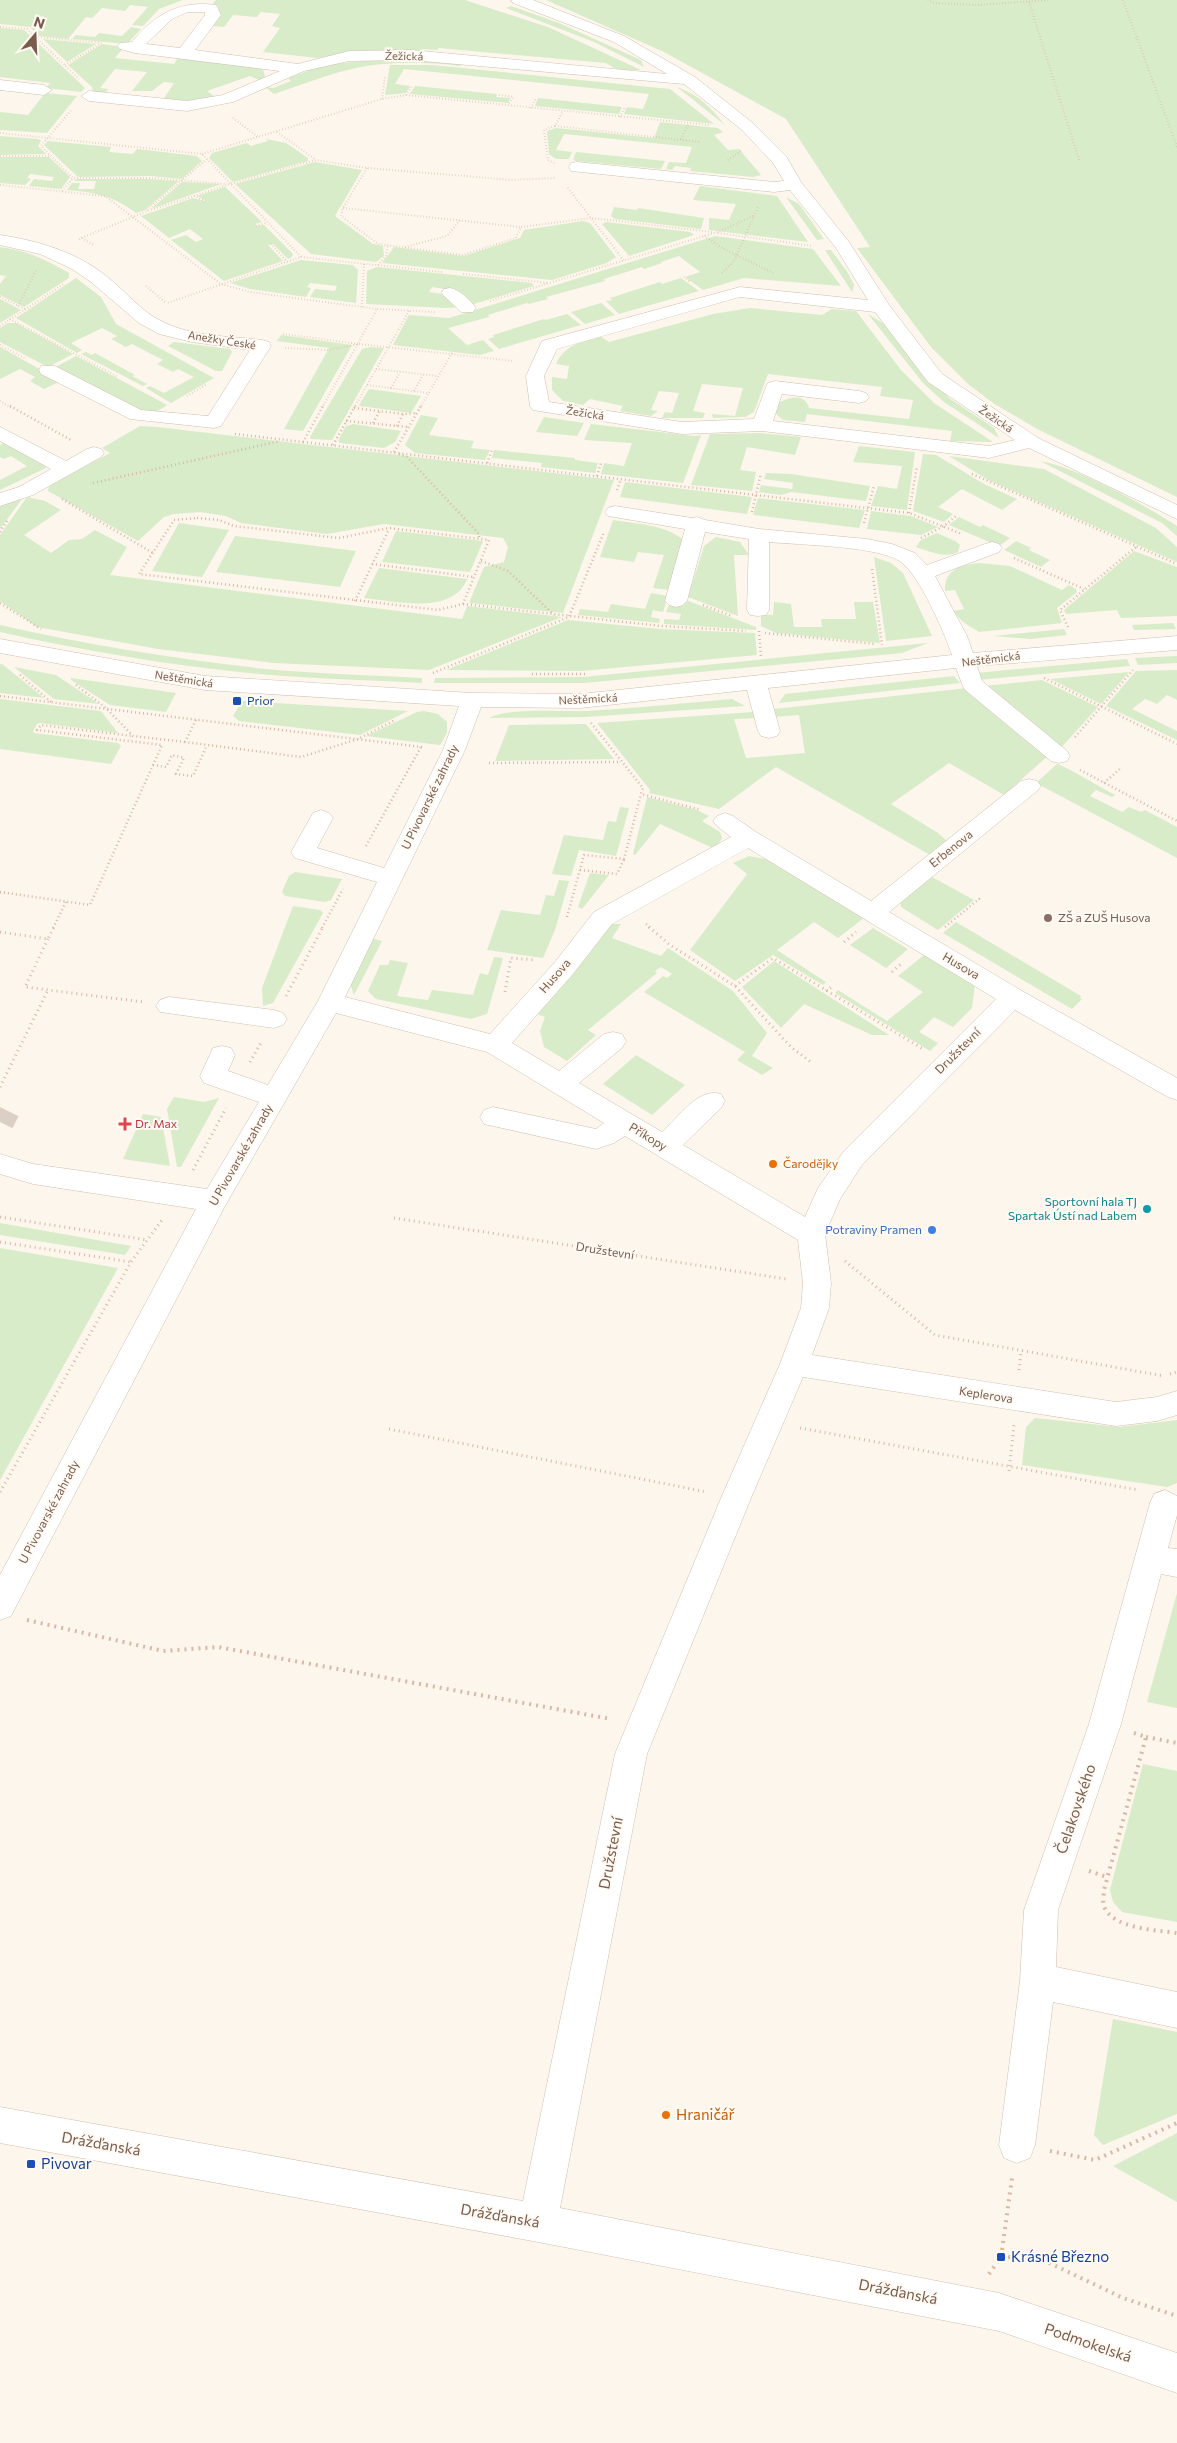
<svg xmlns="http://www.w3.org/2000/svg" width="1177" height="2443" viewBox="0 0 1177 2443" font-family="Commissioner,sans-serif">
<style>
.green{fill:#d8ecc9}
.lines{fill:none;stroke-linecap:round;stroke-linejoin:round}
.minor-tunnel{stroke:#dcd0c4;stroke-width:28;stroke-dasharray:28 14;stroke-linecap:butt}
.minor-casing{stroke:#d1beb0;stroke-width:1}
.path-far3{stroke:#d9b8a5;stroke-width:2;stroke-dasharray:0.5 2.5;stroke-linecap:butt}
.path-far2{stroke:#d9b8a5;stroke-width:2.5;stroke-dasharray:1 3;stroke-linecap:butt}
.path-far1{stroke:#d9b8a5;stroke-width:3;stroke-dasharray:1 4;stroke-linecap:butt}
.path{stroke:#d9b8a5;stroke-width:4;stroke-dasharray:2 5;stroke-linecap:butt}
.minor{fill:#fff;fill-rule:evenodd}
.transit-dot{fill:#1a4fb4;stroke:#fffaf3;stroke-width:2}
.education-dot{fill:#8d6e63;stroke:#fffaf3;stroke-width:2}
.health-dot{fill:#e0444e;stroke:#fffaf3;stroke-width:2}
.food-dot{fill:#e8710a;stroke:#fffaf3;stroke-width:2}
.culture-dot{fill:#0f9aa8;stroke:#fffaf3;stroke-width:2}
.shop-dot{fill:#3f7fe0;stroke:#fffaf3;stroke-width:2}
.labels{text-anchor:middle;stroke-width:4;stroke-linejoin:round;paint-order:stroke}
.far-street-label{font-size:11px;fill:#7a5c4d;stroke:#fffaf3}
.transit-label{font-size:12px;fill:#164399;stroke:#fffaf3;text-anchor:start}
.street-label{font-size:12px;fill:#7a5c4d;stroke:#fffaf3}
.education-label{font-size:12px;fill:#785e54;stroke:#fffaf3;text-anchor:start}
.health-label{font-size:12px;fill:#be3a42;stroke:#fffaf3;text-anchor:start}
.food-label{font-size:12px;fill:#c56008;stroke:#fffaf3;text-anchor:start}
.culture-label{font-size:12px;fill:#0d838f;stroke:#fffaf3;text-anchor:end}
.shop-label{font-size:12px;fill:#366cbe;stroke:#fffaf3;text-anchor:end}
.near-street-label{font-size:15px;fill:#7a5c4d;stroke:#fffaf3}
.near-food-label{font-size:15px;fill:#c56008;stroke:#fffaf3;text-anchor:start}
.near-transit-label{font-size:15px;fill:#164399;stroke:#fffaf3;text-anchor:start}
</style>
<rect width="100%" height="100%" fill="#fdf6ec"/>
<g class="green">
<path d="M0 0H183L159 9 143 26 132 25 148 7 130 5 125 11 102 8 92 18 86 17 68 39 39 36 30 27 0 24Z"/>
<path d="M216 0H465L548 27 641 70H618L606 63 439 48 437 50 423 49 421 52H351L317 58 263 52 280 28 272 26 280 14 261 12 257 17 233 15 224 27 212 26 220 15 218 6 213 3Z"/>
<path d="M546 0H1177V497L1037 429 993 403 968 384 931 347 857 248 870 247 786 119 664 52Z"/>
<path d="M511 6 559 23 641 60 644 67 594 42 506 8Z"/>
<path d="M131 27 141 29 127 44 72 39 76 35 95 37 99 33 122 36Z"/>
<path d="M0 28 24 30 85 88 81 92 46 88 50 83 0 77Z"/>
<path d="M43 39 96 44 67 62Z"/>
<path d="M102 44 124 47 115 58 174 64 178 58 263 69 265 77 259 80 250 76 207 91 214 96 197 100H163L174 83 164 82 152 91H132L147 72 115 69 100 88 108 89 104 95 93 94 92 87 68 65Z"/>
<path d="M383 59 462 64 460 66C425 62 390 61 356 68 328 74 301 85 274 94L265 87 273 88 291 81 288 78 324 65Z"/>
<path d="M390 65H432L670 89 714 124 624 114 627 107 643 109 649 94 404 69 395 84 410 86 406 93 385 95Z"/>
<path d="M415 86 497 94 496 97 510 98 508 103 410 94Z"/>
<path d="M677 87C699 95 710 107 725 125Z"/>
<path d="M45 93 77 96 47 133 0 130V112L28 115Z"/>
<path d="M538 98 622 107 619 114 535 106Z"/>
<path d="M660 122 718 128 723 132 714 135 728 150 739 149 761 175 753 177 690 171 691 168 675 166 672 170 666 169 669 162 686 163 692 147 564 134 556 150 572 152 569 159H556L549 154 547 131 556 128 654 138Z"/>
<path d="M0 136 38 139 41 141 38 146 46 154 0 155Z"/>
<path d="M266 139 286 143 308 158V161L233 182 209 158 212 153 247 143 251 146 268 141Z"/>
<path d="M48 141 111 147 109 152 133 154 137 149 197 156 202 161 182 179 150 176 78 177 44 145Z"/>
<path d="M576 152 665 161 661 169 576 161 573 160Z"/>
<path d="M0 157H49L70 177 61 189 29 186 34 179 52 181 54 177 30 174 27 178 31 179 25 185 0 183Z"/>
<path d="M315 162 362 170 335 216 373 244 383 246 384 256 376 262 311 254 235 184Z"/>
<path d="M76 179H146L179 181 145 210 136 213C114 196 94 192 67 190L72 183H80L78 189H94L96 181H74Z"/>
<path d="M183 182 221 184 151 209 182 182Z"/>
<path d="M700 186 777 196 808 242 709 230V218L729 220 736 204 693 200Z"/>
<path d="M225 187 262 222 255 224 257 226 264 225 293 254 291 258 288 259 273 244 268 245 283 261 224 281 171 240 186 235 196 242 203 239 190 229 169 238 141 216 193 198 208 202 197 196Z"/>
<path d="M786 197 799 204 824 239 817 240Z"/>
<path d="M614 207 637 210 638 208 704 218 701 229 615 219 611 216Z"/>
<path d="M583 221 590 223 616 257 607 263 552 280 382 263 394 247 463 256 520 238 524 230Z"/>
<path d="M606 222 690 232 694 235 629 256 602 224Z"/>
<path d="M715 236 813 249 841 286 744 278 703 290 685 277 700 272 679 256 661 262 662 263 644 269 642 267 604 279 605 281 546 297 548 299 529 304 527 303 488 315 489 317 448 328 467 345 483 340 494 351 480 355 393 345 409 315 449 318Z"/>
<path d="M0 247C26 250 47 260 69 273V278L24 307 0 295V284L6 276 0 275Z"/>
<path d="M825 250H831L848 273 854 285 852 292Z"/>
<path d="M301 260 353 265 358 270 356 303 310 297 315 289 335 291 337 286 310 283 307 287 311 288 306 297 250 289 230 283Z"/>
<path d="M377 267 532 283 534 286 467 306 451 290 432 287 429 292 449 295 463 307 446 308 366 304 367 271Z"/>
<path d="M76 278 101 297 116 324 214 378 171 403 146 388 150 386 164 393 194 377 178 369 173 372 157 364 163 360 132 344 126 347 111 339 117 336 102 328 71 343 82 350 77 353 16 318Z"/>
<path d="M681 278 699 291 619 314 606 301 612 300 610 298 660 282 662 284Z"/>
<path d="M0 299 21 310 0 323Z"/>
<path d="M601 303 615 315 585 324 571 312Z"/>
<path d="M750 308 822 315 832 309 856 311 901 370 934 403 993 442 950 441 952 431 807 414 805 422 783 420 776 414 779 403C789 397 805 393 809 408L909 419 913 400 880 396 882 387 768 374 754 412 745 417 713 418 712 414 735 416 743 388 702 384 693 411 705 413 703 418H662L665 412 672 413 679 393 659 391 651 410 658 411 651 416 620 411 623 406 590 399 583 405 563 401 552 390V377L567 379 569 366 556 364C564 346 581 341 600 336L609 342 713 314Z"/>
<path d="M567 314 581 325 499 349 488 339 494 337 493 335 544 319 546 320Z"/>
<path d="M868 314 886 325 949 398 994 428 999 438 944 402 923 383Z"/>
<path d="M8 323H16L73 354 48 367 0 342V328Z"/>
<path d="M281 335 352 345 303 431 284 429 329 348 277 341Z"/>
<path d="M174 342 230 349 232 352 222 371H216L168 346Z"/>
<path d="M0 347 61 381 44 389 30 381 35 377 20 369 0 379Z"/>
<path d="M370 347 384 348 332 440 311 439 310 437 362 349Z"/>
<path d="M86 352 92 355 95 353 135 375 132 376 147 384 143 386 81 354Z"/>
<path d="M76 356 167 405 156 412H142L52 369Z"/>
<path d="M369 389 421 396 411 413 360 406 359 405Z"/>
<path d="M421 415 438 418 429 435 474 441 471 448 490 450 485 460 415 453 405 445Z"/>
<path d="M544 417 584 423 577 436 536 432Z"/>
<path d="M591 424 694 436 701 435 683 483 601 474 604 463 624 466 632 443 584 440Z"/>
<path d="M350 425 353 424 401 431 395 442 384 448 340 443 338 441 346 426Z"/>
<path d="M140 426 157 427 614 480 563 613 469 603 484 567 504 562 508 547 503 538 384 524 327 534 241 523 226 516 200 512 174 514 164 517 138 541 48 491 49 486 110 453 102 448Z"/>
<path d="M759 433 801 437 795 455 747 447 740 470 756 472 752 491 691 485 710 434Z"/>
<path d="M7 441 42 461 46 468 0 490V480L27 466 11 456 4 459 0 457V445Z"/>
<path d="M859 446 915 452 907 510 871 506 878 486 897 489 902 466 853 462Z"/>
<path d="M494 450 575 458V460L598 463 595 473 541 467 542 463 492 458Z"/>
<path d="M923 454 936 455 984 484 1017 499 1002 510 962 489 938 507 953 514 944 522 913 511Z"/>
<path d="M949 456 1044 469 1156 528 1177 547V562L988 480Z"/>
<path d="M1040 461C1079 468 1143 504 1177 526V536L1162 523Z"/>
<path d="M766 473 791 474 870 486 866 501 791 492 781 495 759 492 761 485 792 489 793 483 764 479Z"/>
<path d="M625 482 752 497 747 514 620 497Z"/>
<path d="M27 497 45 501 61 510 24 535 51 553 69 540 82 539 95 530 127 547 110 575 462 619 467 606 562 617 429 670 274 663 158 649 37 627 0 601V535Z"/>
<path d="M758 498 865 510 859 528 753 515Z"/>
<path d="M22 499 0 529V506Z"/>
<path d="M871 511 911 516 938 527 921 535 867 529Z"/>
<path d="M959 517 980 527 983 525 1010 538 999 546 949 525Z"/>
<path d="M613 520C636 524 663 524 682 539L683 548 669 590 653 588 664 555 638 552 634 562 600 557Z"/>
<path d="M179 523 229 530 202 577 152 571Z"/>
<path d="M396 531 483 541 470 572 382 562Z"/>
<path d="M937 533 955 541 960 545 958 552C945 559 929 551 916 547L921 540Z"/>
<path d="M235 536 356 551 340 587 216 572Z"/>
<path d="M716 537 740 542 749 555H734L738 616 688 597 704 546Z"/>
<path d="M1016 541 1031 548 1029 550 1050 560 1041 567 1004 550Z"/>
<path d="M1134 551 1177 567V616L1121 618 1117 610 1066 614 1064 610Z"/>
<path d="M874 557 891 563 903 573 932 636 886 641Z"/>
<path d="M979 563 1010 566 1062 590 1069 585 1076 589 1077 592 1057 608 1062 623 979 632 963 622 953 611 964 609 955 590 945 591C944 569 961 565 979 563Z"/>
<path d="M379 568 467 579C453 616 394 601 364 598Z"/>
<path d="M651 593 668 596 663 612 653 610 651 617 660 619 659 623 578 615 580 609 608 612 611 604 645 609Z"/>
<path d="M686 600 756 627V630L664 624V619L679 620 681 614 666 612 669 605 683 606Z"/>
<path d="M774 602 791 604 794 627H822L821 619H856L854 602H873L880 643 776 633 761 626V615H773Z"/>
<path d="M568 620 660 629 755 633 757 655 581 671 446 670Z"/>
<path d="M1173 623 1176 629 1134 630 1132 625Z"/>
<path d="M0 625C88 645 177 659 266 669 318 674 370 675 422 678V683C371 680 320 679 270 675 179 667 89 652 0 632Z"/>
<path d="M1064 629 1067 635 1031 639 993 636Z"/>
<path d="M928 643 902 653 584 683H434L435 678 583 677Z"/>
<path d="M1177 656V663L1138 665 1135 658Z"/>
<path d="M1127 659 1130 666 978 680 976 673Z"/>
<path d="M0 664H2L44 698 0 693Z"/>
<path d="M14 667 56 675 99 704 54 699Z"/>
<path d="M1177 670V700L1167 695 1157 704 1145 699 1132 709 1177 731V740L1106 706 1136 671Z"/>
<path d="M1129 672 1101 704 1050 679Z"/>
<path d="M954 676 960 683 779 703 785 694Z"/>
<path d="M71 678 176 693 166 712 110 705 71 680Z"/>
<path d="M1042 680 1098 707 1060 749 984 686Z"/>
<path d="M968 688 1050 754 1004 795 949 763 891 804 938 833 947 841 930 855 776 767 719 809 649 793 650 790 597 723 753 712 758 718 734 719 746 758 805 753 799 715 772 717 774 709Z"/>
<path d="M0 699 101 711 118 733 40 723 37 724 33 731 34 733 118 743 121 746 111 764 0 749Z"/>
<path d="M732 699 745 706 586 717 489 718C510 707 562 712 587 711 636 708 684 703 732 699Z"/>
<path d="M242 701 408 711 360 735 239 721 233 716Z"/>
<path d="M424 711 438 714 447 722V733L440 745 366 736 417 712Z"/>
<path d="M586 724 614 759 495 761 509 725Z"/>
<path d="M1057 764C1062 764 1105 790 1115 795L1112 797 1096 790 1090 796 1122 812 1129 807 1141 812 1145 810 1177 827V858L1036 783Z"/>
<path d="M647 797 697 810 709 816 702 821 720 832 722 838 715 849 660 824 635 855 633 854Z"/>
<path d="M620 807 629 808 616 856 579 850 571 876 552 874 564 835 603 840 608 821 616 822Z"/>
<path d="M749 856 766 859 864 918 838 938 814 922 777 950 826 982 823 985 773 955 735 981 690 950 747 874 733 863Z"/>
<path d="M295 872 342 879 331 900 325 902 285 896 282 892 289 876Z"/>
<path d="M590 873 609 875 582 909 578 907Z"/>
<path d="M932 877 974 900 938 930 901 907 900 902Z"/>
<path d="M559 880 569 881 555 930 543 958 487 950 501 910 540 915 546 895 554 896Z"/>
<path d="M293 906 320 910 323 913 273 1003 263 1006 262 988Z"/>
<path d="M956 922 1081 996 1080 998 1082 999 1072 1009 943 933Z"/>
<path d="M611 924H621L612 938 661 956 668 948 733 991 767 1033 752 1056 773 1068 762 1075 737 1060 745 1052 644 992 663 976 667 978 672 974 661 967 655 971 657 973 588 1030 596 1035 567 1061 544 1047 540 1031 545 1017 537 1014Z"/>
<path d="M873 928 908 949 886 968 850 945Z"/>
<path d="M371 938 382 941 354 995 349 981Z"/>
<path d="M924 955 975 985 972 1008 953 1027 934 1017 919 1032 938 1043 930 1051 835 993 838 990 887 1021 923 992 898 976Z"/>
<path d="M494 957 503 958 487 1014 471 1019 376 999 368 991 380 965H388L390 960 408 963 397 996 428 1000 432 990 473 995 480 973 488 975Z"/>
<path d="M774 961 889 1035H872L804 1004 781 1028 742 987Z"/>
<path d="M636 1055 685 1085 652 1115 603 1084Z"/>
<path d="M174 1097 204 1102 219 1098 181 1167H177L167 1109Z"/>
<path d="M143 1114 161 1117 170 1166 123 1159Z"/>
<path d="M0 1223 131 1246 125 1255 0 1235Z"/>
<path d="M0 1248 118 1268 0 1480Z"/>
<path d="M1035 1418 1119 1427 1177 1420V1483L1167 1487 1022 1465 1026 1427Z"/>
<path d="M1177 1593V1708L1147 1702Z"/>
<path d="M1143 1764 1177 1771V1922L1122 1912 1113 1902 1110 1890Z"/>
<path d="M1113 2019 1177 2032V2114L1103 2145 1094 2135Z"/>
<path d="M1177 2133V2202L1113 2166Z"/>
</g>
<g class="lines">
<path class="minor-tunnel" d="M0 1122 6 1110"/>
<g class="minor-casing">
<g id="minor">
<path d="M511 0H533L624 36 695 77 754 124 786 156 801 182 849 242 889 305 942 374 1038 438 1177 505V519L1029 448 989 458 762 431 682 434 533 410 530 406 526 376 542 341 740 287 868 300 836 248 790 190 774 192 571 171 569 167 571 163 577 162 774 182 784 181 773 163 742 130 684 84 411 60 349 61 304 71 233 102 187 111 89 101 81 96 89 91 187 101 223 95 280 71 135 53 120 49 117 46 120 43 132 42C154 15 179 0 216 5L221 15 195 50 298 64 349 51 411 50 667 74 614 42 513 3ZM188 12H205V15L180 48 146 44 172 19ZM740 297 875 312 928 382 1015 440 989 446 773 421 782 394 859 403 866 401 869 397 866 393 859 391 775 381 768 383 766 387 754 419 682 422 549 402 544 376 557 349Z"/>
<path d="M0 80 44 85 52 90 44 95 0 90Z"/>
<path d="M0 235C40 241 80 253 111 280 128 294 142 312 161 321 192 337 229 336 262 340L269 342 271 346 221 426 214 428 130 419 41 374 39 370 41 366H55L141 410 208 416 250 350 192 342 159 334 139 323 91 282 72 269 40 254 0 245Z"/>
<path d="M450 288C460 290 470 300 476 308L473 312H461L441 293 444 289Z"/>
<path d="M0 427 66 461 87 449 94 447 101 449 104 453 101 457 33 495 0 506V493L19 487 51 469 0 441Z"/>
<path d="M615 506 692 518 697 517 705 520 759 529 867 539 892 544 915 553 927 565 985 544 992 542 999 544 1002 548 999 552 935 576 967 636 973 653 1177 636V650L977 666 982 681 1067 751 1070 756 1067 761 1059 763 1051 761 964 689 956 668 768 688 780 731 777 736 769 738 761 736 758 731 747 690 580 708 481 707 465 750 345 997 490 1034 555 962 594 912 731 837 717 826 713 821 717 816 725 813 733 816 756 832 871 901 1021 781 1029 779 1037 781 1041 786 1037 791 889 912 1022 991 1177 1078V1100L1168 1097 1015 1010 862 1165 840 1199 825 1234 831 1283 829 1308 812 1355 1116 1402 1157 1397 1177 1391V1415L1157 1421 1116 1426 803 1377 751 1498 647 1754 560 2208 999 2293 1177 2353V2393L999 2331 538 2242 0 2143V2107L523 2201 615 1754 721 1498 780 1364 801 1308 803 1283 798 1240 625 1136 614 1143 596 1149 484 1124 480 1117 484 1110 493 1107 596 1129 604 1123 487 1052 336 1013 225 1206 11 1616 0 1620V1575L196 1209 33 1184 0 1174V1154L33 1164 207 1189 259 1102 204 1083 200 1076 213 1048 222 1046 231 1048 235 1055 228 1071 268 1085 318 1001 377 882 295 858 291 852 313 813 321 810 329 813 333 818 317 848 384 868 443 750 459 706 205 690 0 653V639L205 676 472 693 580 694 952 655C944 632 920 576 901 562 880 546 799 545 769 542V610L766 615 758 616 750 615 747 610 749 539 705 532 687 601 683 605 676 607 669 605 665 601 685 529 608 516 605 512 608 508ZM748 848 996 999 844 1151 818 1188 805 1217 683 1145 721 1108 725 1101 721 1094C698 1087 678 1118 662 1132L579 1083 622 1048 626 1041 622 1034 613 1032 604 1034 559 1071 512 1043 573 974 612 924Z"/>
<path d="M169 997 274 1010 283 1013 287 1019 283 1025 274 1028 160 1012 156 1006 160 1000Z"/>
<path d="M1165 1490 1177 1496V1515L1168 1548 1177 1549V1577L1161 1574 1121 1724 1058 1910 1056 1967 1177 1992V2028L1053 2002 1035 2145 1030 2158 1017 2163 1004 2158 999 2145 1020 1981 1024 1910 1089 1724 1150 1503 1154 1494Z"/>
</g>
</g>
<g class="path-far3">
<path d="M928 0 933 3 977 5 1050 0"/>
<path d="M1123 0 1177 147"/>
<path d="M1029 2 1079 160"/>
<path d="M0 27 27 29 79 79"/>
<path d="M38 37 102 43"/>
<path d="M65 65 100 44"/>
<path d="M406 95 412 86"/>
<path d="M499 95 513 97 508 105"/>
<path d="M382 99 385 77"/>
<path d="M531 108 536 98"/>
<path d="M620 117 625 107"/>
<path d="M233 118 258 137"/>
<path d="M555 126 700 142"/>
<path d="M277 132 316 160"/>
<path d="M0 133 202 154 301 257 167 303"/>
<path d="M681 139 689 123"/>
<path d="M202 154 382 99 406 95 709 125"/>
<path d="M0 156H51"/>
<path d="M728 160 741 151"/>
<path d="M554 163 548 160 544 130 555 126 563 111"/>
<path d="M367 168 343 208 341 216 378 244 462 255 516 238 521 227 591 218 624 261"/>
<path d="M74 178H150L227 184"/>
<path d="M0 185 105 196 221 284 250 292 377 309 322 408"/>
<path d="M568 188 591 218 712 232"/>
<path d="M62 191 73 178 41 146 72 109"/>
<path d="M194 196 207 202"/>
<path d="M343 208 521 227"/>
<path d="M147 210 206 160"/>
<path d="M256 226 267 223"/>
<path d="M718 233 813 246"/>
<path d="M704 236 724 249 773 273"/>
<path d="M82 238 94 245"/>
<path d="M79 239 145 212 230 184 316 160 367 168 511 180 556 178"/>
<path d="M271 244 287 262"/>
<path d="M405 247 447 236 460 220"/>
<path d="M301 257 442 272"/>
<path d="M378 265 386 256 388 245"/>
<path d="M722 273 734 261 758 207"/>
<path d="M463 274 549 283"/>
<path d="M684 277 690 282"/>
<path d="M146 286 166 303"/>
<path d="M0 297 25 309"/>
<path d="M490 301 721 231 753 216"/>
<path d="M18 306 37 269"/>
<path d="M362 307 364 264"/>
<path d="M377 309 436 312"/>
<path d="M10 319 118 377"/>
<path d="M0 326 65 283"/>
<path d="M283 334 359 344"/>
<path d="M0 345 26 359"/>
<path d="M285 348 328 350 359 344 514 361"/>
<path d="M376 369 438 376"/>
<path d="M367 385 428 393"/>
<path d="M391 388 400 372"/>
<path d="M414 391 423 375"/>
<path d="M187 396 207 384"/>
<path d="M0 401 12 408"/>
<path d="M354 408 409 311"/>
<path d="M420 408 452 353"/>
</g>
<g class="path-far2">
<path d="M10 406 71 440"/>
<path d="M354 408 403 414 417 413"/>
<path d="M346 421 409 427"/>
<path d="M373 423 380 411"/>
<path d="M397 426 403 414"/>
<path d="M235 434 303 442 323 406"/>
<path d="M303 442 909 513 962 534"/>
<path d="M333 445 355 406"/>
<path d="M394 452 421 406"/>
<path d="M399 454 407 457 479 534V539"/>
<path d="M487 463 492 450"/>
<path d="M972 474 1177 564"/>
<path d="M597 476 601 463"/>
<path d="M93 483 280 441"/>
<path d="M617 490 621 479"/>
<path d="M62 499 153 553"/>
<path d="M752 512 761 473"/>
<path d="M909 513 917 466"/>
<path d="M197 518 219 520 234 526 339 538 389 528 489 540 463 604 438 610 139 574 174 520Z"/>
<path d="M864 523 874 486"/>
<path d="M0 532 7 521"/>
<path d="M921 538 944 526 956 516"/>
<path d="M1014 558 1084 589"/>
<path d="M481 561 508 571 554 615"/>
<path d="M372 564 474 577"/>
<path d="M872 569 882 645"/>
<path d="M355 601 389 529"/>
<path d="M0 603 41 629"/>
<path d="M463 604 661 626 746 631"/>
<path d="M703 605 732 616"/>
<path d="M1068 627 1060 610 1136 547"/>
<path d="M759 631 761 658"/>
<path d="M765 633 876 644"/>
<path d="M433 673 569 617 604 532"/>
<path d="M532 674H585"/>
<path d="M20 675 51 702"/>
<path d="M1044 678 1177 744"/>
<path d="M76 685 106 708 133 736 185 742"/>
<path d="M0 696 422 747"/>
<path d="M196 720 185 742 301 757 358 739 395 720"/>
<path d="M591 723 643 788 641 794 701 810"/>
<path d="M1075 737 1133 670"/>
<path d="M489 763 621 762"/>
<path d="M153 765 166 767 172 755 184 758 176 774 193 776 207 745"/>
<path d="M1080 770 1177 821"/>
<path d="M1104 783 1121 768"/>
<path d="M366 846 421 747"/>
<path d="M580 870 617 874 624 859"/>
<path d="M0 892 90 905 162 745 37 730 41 725 133 736"/>
<path d="M567 917 584 855 624 859 641 794"/>
<path d="M646 924 650 928"/>
<path d="M945 927 979 899 982 901"/>
<path d="M53 928 66 902"/>
<path d="M322 928 343 889"/>
</g>
<g class="path-far1">
<path d="M649 927 670 945 735 986 791 1047 811 1062"/>
<path d="M0 932 48 939 54 927"/>
<path d="M48 939 25 987 143 1002"/>
<path d="M844 942 856 932"/>
<path d="M892 972 903 962"/>
<path d="M735 986 773 958 923 1049"/>
<path d="M826 991 833 986"/>
<path d="M505 992 511 958 535 960"/>
<path d="M286 996 323 927"/>
<path d="M250 1062 262 1041"/>
<path d="M0 1087 48 990"/>
<path d="M193 1170 226 1108"/>
<path d="M0 1217 148 1240"/>
<path d="M394 1218 786 1279"/>
<path d="M0 1242 131 1262"/>
<path d="M845 1261 935 1335 1164 1376"/>
<path d="M1019 1370 1021 1351"/>
<path d="M1170 1374 1177 1372"/>
<path d="M800 1428 1138 1490"/>
<path d="M389 1429 707 1492"/>
<path d="M1009 1471 1014 1425"/>
<path d="M0 1492 131 1262 162 1220"/>
</g>
<g class="path">
<path d="M27 1620 163 1651 218 1647 611 1719"/>
<path d="M1134 1733 1146 1737 1104 1890C1104 1895 1102 1901 1104 1906 1112 1929 1157 1930 1177 1933"/>
<path d="M1146 1737 1177 1743"/>
<path d="M1089 1871 1107 1877"/>
<path d="M1050 2151 1095 2160 1177 2123"/>
<path d="M1001 2257 1039 2258 1123 2298 1177 2316"/>
<path d="M989 2274 1001 2257 1012 2178"/>
</g>
<use href="#minor" class="minor"/>
</g>
<g class="transit-dot">
<rect x="232" y="696" width="10" height="10" rx="2.5"/>
<rect x="26" y="2159" width="10" height="10" rx="2.5"/>
<rect x="996" y="2252" width="10" height="10" rx="2.5"/>
</g>
<circle class="education-dot" cx="1048" cy="918" r="5"/>
<path class="health-dot" d="M122.5 1116.5h5v5h5v5h-5v5h-5v-5h-5v-5h5z"/>
<g class="food-dot">
<circle cx="773" cy="1164" r="5"/>
<circle cx="666" cy="2115" r="5"/>
</g>
<circle class="culture-dot" cx="1147" cy="1209" r="5"/>
<circle class="shop-dot" cx="932" cy="1230" r="5"/>
<g class="labels">
<g class="far-street-label">
<text transform="translate(404 56) rotate(1)" y="4">Žežická</text>
<text transform="translate(222 340) rotate(9)" y="4">Anežky České</text>
<text transform="translate(585 413) rotate(9)" y="4">Žežická</text>
<text transform="translate(996 419) rotate(34)" y="4">Žežická</text>
<text transform="translate(991 659) rotate(-7)" y="4">Neštěmická</text>
<text transform="translate(184 679) rotate(9)" y="4">Neštěmická</text>
<text transform="translate(588 699) rotate(-3)" y="4">Neštěmická</text>
</g>
<g class="transit-label">
<text x="247" y="705">Prior</text>
</g>
<g class="street-label">
<text transform="translate(430 797) rotate(-64)" y="4">U Pivovarské zahrady</text>
<text transform="translate(951 849) rotate(-39)" y="4">Erbenova</text>
<text transform="translate(961 966) rotate(31)" y="4">Husova</text>
<text transform="translate(555 976) rotate(-49)" y="4">Husova</text>
<text transform="translate(958 1051) rotate(-45)" y="4">Družstevní</text>
<text transform="translate(648 1137) rotate(31)" y="4">Příkopy</text>
<text transform="translate(241 1155) rotate(-60)" y="4">U Pivovarské zahrady</text>
<text transform="translate(605 1251) rotate(9)" y="4">Družstevní</text>
<text transform="translate(986 1395) rotate(9)" y="4">Keplerova</text>
<text transform="translate(49 1512) rotate(-62)" y="4">U Pivovarské zahrady</text>
</g>
<g class="education-label">
<text x="1058" y="922">ZŠ a ZUŠ Husova</text>
</g>
<g class="health-label">
<text x="135" y="1128">Dr. Max</text>
</g>
<g class="food-label">
<text x="783" y="1168">Čarodějky</text>
</g>
<g class="culture-label">
<text x="1137" y="1206">Sportovní hala TJ<tspan x="1137" dy="14">Spartak Ústí nad Labem</tspan></text>
</g>
<g class="shop-label">
<text x="922" y="1234">Potraviny Pramen</text>
</g>
<g class="near-street-label">
<text transform="translate(1076 1809) rotate(-71)" y="5">Čelakovského</text>
<text transform="translate(611 1853) rotate(-79)" y="5">Družstevní</text>
<text transform="translate(101 2144) rotate(10)" y="5">Drážďanská</text>
<text transform="translate(500 2216) rotate(10)" y="5">Drážďanská</text>
<text transform="translate(898 2292) rotate(11)" y="5">Drážďanská</text>
<text transform="translate(1088 2343) rotate(19)" y="5">Podmokelská</text>
</g>
<g class="near-food-label">
<text x="676" y="2120">Hraničář</text>
</g>
<g class="near-transit-label">
<text x="41" y="2169">Pivovar</text>
<text x="1011" y="2262">Krásné Březno</text>
</g>
</g>
<g transform="translate(35 35) rotate(19)" stroke="#fffaf3" stroke-width="4" paint-order="stroke">
<path d="M0-4L9 19L0 12L-9 19Z" fill="#7a5c4d"/>
<text y="-8" font-size="14" font-weight="bold" text-anchor="middle" fill="#7a5c4d">N</text>
</g>
</svg>
